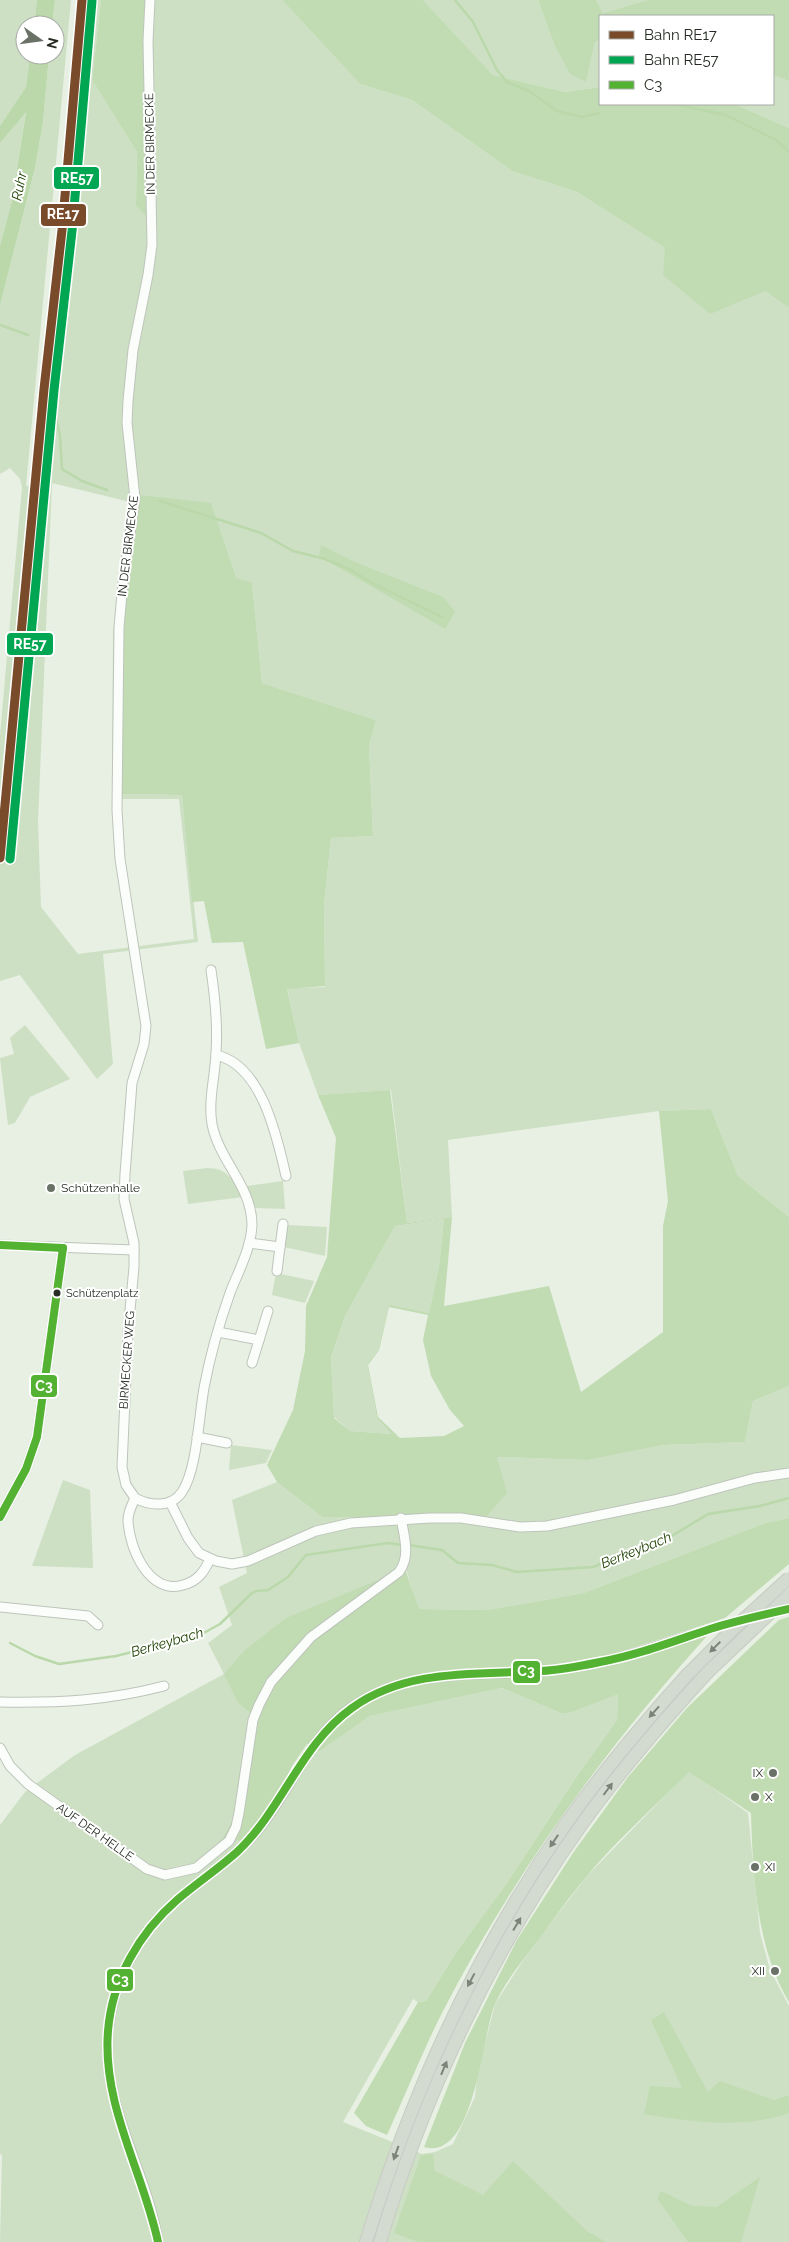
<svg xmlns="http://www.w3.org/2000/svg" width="789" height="2242" viewBox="0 0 789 2242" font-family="Raleway,sans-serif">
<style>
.green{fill:#cde0c4;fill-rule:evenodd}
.forest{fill:#c1dbb3;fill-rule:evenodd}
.water{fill:#bad8aa}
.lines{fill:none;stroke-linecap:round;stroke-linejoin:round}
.stream{stroke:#bad8aa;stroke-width:2.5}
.minor-casing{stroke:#bdc5ba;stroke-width:11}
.highway-casing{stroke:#c7cbc4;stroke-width:14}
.minor{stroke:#fbfdfb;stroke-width:9}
.highway{stroke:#d3dacf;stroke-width:12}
.highway-bridge-casing{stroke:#c7cbc4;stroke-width:14;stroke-linecap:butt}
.highway-bridge{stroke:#d3dacf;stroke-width:12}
.bus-1-casing{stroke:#fff;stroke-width:11}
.bus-1{stroke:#54b232;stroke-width:8}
.rail-1-casing{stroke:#fff;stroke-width:12}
.rail-2-casing{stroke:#fff;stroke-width:12}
.rail-1{stroke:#7a4b2a;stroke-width:9}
.rail-2{stroke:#00a651;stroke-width:9}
.oneway{fill:#7c8379}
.poi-dot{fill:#6a7166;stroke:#fff;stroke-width:2}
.bus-dot{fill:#262c23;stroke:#fff;stroke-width:2}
.labels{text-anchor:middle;stroke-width:4;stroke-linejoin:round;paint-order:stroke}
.bus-label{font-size:11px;fill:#262c23;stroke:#fff;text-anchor:start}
.street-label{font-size:12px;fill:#262c23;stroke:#fff}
.poi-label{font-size:12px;fill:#262c23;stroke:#fff;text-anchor:start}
.water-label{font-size:14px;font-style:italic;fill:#1e4100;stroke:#fff}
.line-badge{stroke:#fff;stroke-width:2}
.badge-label{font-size:14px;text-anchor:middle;font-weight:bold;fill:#fff}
</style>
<rect width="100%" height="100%" fill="#e7f0e3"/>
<g class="green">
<path d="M0 0H37L34 25H25V55H30L26 87 0 126Z"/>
<path d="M55 0H71L26 486 39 485 88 0H101L92 80 137 152 136 205 149 0H282L360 84 412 100 512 171 577 192 665 248 765 291 789 308V1217L738 1176 711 1109 659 1111 448 1140 452 1217 407 1223 391 1090 318 1095 299 1043 287 988 325 987 324 905 331 838 373 836 369 746 376 720 262 683 252 583 122 794 182 795 198 942 103 954 113 1064 97 1079 20 975 0 981V735L22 487 20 479 10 468 0 474V305L35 168 43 122 49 55H55V25H52ZM52 483 130 502 113 632 112 799H179L194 939 78 954 41 907 38 822Z"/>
<path d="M423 0H538L554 44 586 81 595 42 600 40V87L565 92 493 75Z"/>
<path d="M596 0H647L603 13Z"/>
<path d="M773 75 789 81V128L735 104H773Z"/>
<path d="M26 111 12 201 0 246V143Z"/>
<path d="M25 1025 70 1079 30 1097 15 1123 8 1125 0 1058 14 1054 10 1038Z"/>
<path d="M207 1168C228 1168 234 1181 243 1197L188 1204 183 1171Z"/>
<path d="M283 1181 285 1209 255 1208 247 1186Z"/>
<path d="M444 1219 439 1266 429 1313 389 1306 378 1350 367 1364 377 1418 393 1434 350 1431 334 1417 331 1359 345 1316 395 1226Z"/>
<path d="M288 1225 327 1227 325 1256 284 1247Z"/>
<path d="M276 1273 314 1281 305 1303 272 1295Z"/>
<path d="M789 1386V1518L765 1523 584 1593 488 1610 418 1609 406 1569 238 1703 250 1713 237 1785 236 1813 222 1839 250 1841 315 1750 319 1752 370 1716 502 1688 563 1714 572 1712 618 1693 617 1720 575 1779 507 1883 457 1951 426 2001 418 2002 413 1999 343 2122 422 2154 435 2152 453 2144 475 2097 477 2076 495 2004 524 1959 586 1877 689 1771 748 1813 760 1933 770 1970 789 2006V2242H0L2 2155 0 2154V1825L25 1792 75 1755 224 1674 208 1643 232 1625 219 1587 247 1573 232 1500 277 1482 322 1517 485 1518 497 1457 588 1460 664 1445 745 1442 753 1401Z"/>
<path d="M231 1445 272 1450 266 1463 229 1470Z"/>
<path d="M63 1480 90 1490 93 1568 32 1566Z"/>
</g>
<g class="forest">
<path d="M101 0H149V219L136 205 137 152 92 80Z"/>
<path d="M282 0H423L493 75 565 92 600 87V104H735L789 128V308L765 291 710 314 663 275 665 248 577 192 512 171 412 100 360 84Z"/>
<path d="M538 0H596L603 13 647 0H789V81L773 75V16H600V40L595 42 586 82 570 74 554 44Z"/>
<path d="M140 495 211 503 236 578 252 583 262 683 376 720 369 746 373 836 331 838 324 905 325 986 287 989 299 1043 266 1049 243 942 212 943 204 901 192 902 182 795 122 794 124 619Z"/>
<path d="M321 545 355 562 443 597 455 612 445 629 319 556Z"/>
<path d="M390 1090 407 1223 452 1217 444 1306 549 1286 581 1392 663 1332V1226L668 1201 659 1111 711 1109 738 1176 789 1217V1386L753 1401 745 1442 664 1445 588 1460 497 1457 507 1493 485 1518 322 1517 277 1482 267 1465 293 1410 305 1351 306 1306 327 1257 336 1138 318 1095ZM444 1219 439 1266 429 1313 389 1305 378 1350 367 1364 377 1418 392 1434 350 1431 334 1418 331 1358 345 1316 395 1226ZM389 1307 428 1315 423 1340 431 1376 450 1410 464 1426 444 1436 400 1438 378 1417 368 1365 379 1350Z"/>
<path d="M789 1518V1564L725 1618 611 1655 546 1666 517 1668V1676L707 1636C604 1750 514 1874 443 2011 422 2052 406 2094 387 2135L366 2126 354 2113 418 2002 426 2001 457 1951 507 1883 575 1779 617 1720 618 1694 572 1712 563 1714 502 1688 370 1716 319 1752 307 1744 292 1766 276 1799 244 1841 222 1839 236 1813 237 1785 250 1713 238 1703 224 1674 245 1650 286 1618 405 1569 419 1609 488 1610 584 1593 765 1523Z"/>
<path d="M789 1617V2002C756 1947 753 1876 751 1813L689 1772C655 1806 617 1840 586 1877 569 1897 555 1918 540 1938 526 1956 504 1983 495 2004 482 2034 475 2162 424 2147L465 2043 517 1940 573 1853 628 1777 687 1708 779 1620Z"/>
<path d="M664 2012 708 2092 720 2081 774 2100 789 2095V2113C743 2129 690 2122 644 2114L650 2086 682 2088 651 2020Z"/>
<path d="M433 2154 435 2171 483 2195 513 2161 588 2232 606 2242H418L394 2233 421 2155Z"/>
<path d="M760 2177 741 2242H688L657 2198 661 2191 692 2206 717 2207Z"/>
</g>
<g class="water">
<path d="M37 0H55L52 25H34Z"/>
<path d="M30 55H49L43 122 35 168 0 305V246L12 201 26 112 0 143V126L26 87Z"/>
</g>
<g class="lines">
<g class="stream">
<path d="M455 0 473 22 497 70 507 82 529 91 557 111 582 117 599 113"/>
<path d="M673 104 726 115 776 140 789 152"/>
<path d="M0 325 28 335"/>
<path d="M53 342 54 368 51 398 60 436 62 469 82 481 107 490"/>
<path d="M160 501 261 533 293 551 325 559 351 570 372 583 442 617"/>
<path d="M408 1545 442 1550 458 1563 492 1565 517 1572 593 1567 670 1537 708 1514 760 1506 789 1498"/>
<path d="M10 1643 35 1656 59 1664 116 1656 200 1635 220 1624 252 1593 256 1591 268 1590 288 1577 306 1555 388 1543 402 1545"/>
</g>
<g class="minor-casing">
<g id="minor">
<path d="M150 0 148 41 152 245 148 275 133 350 128 401 127 423 135 498 123 583 119 627 117 810 120 859 146 1026 144 1044 132 1083 125 1174 124 1199 134 1243V1267L128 1332 122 1467 126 1485 135 1498C132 1505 128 1512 128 1520 129 1548 149 1595 183 1585 198 1581 204 1572 210 1559"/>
<path d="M216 1055C262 1065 277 1137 286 1176"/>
<path d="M249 1243 280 1247 283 1224"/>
<path d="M0 1245 134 1250"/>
<path d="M277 1271 280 1247"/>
<path d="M218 1332 259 1340"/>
<path d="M252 1363 268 1311"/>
<path d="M197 1437 227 1443"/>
<path d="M135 1498C150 1506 171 1508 182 1492 197 1470 199 1415 204 1388 210 1356 219 1324 230 1293 238 1272 251 1249 252 1225 252 1186 219 1161 212 1124 208 1101 215 1077 216 1053 218 1025 215 997 211 970"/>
<path d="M170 1502 188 1538 199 1553 216 1561 232 1564 248 1561 316 1531 351 1523 430 1518H461L520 1527 547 1526 674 1500 755 1478 789 1473"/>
<path d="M0 1517 26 1469 37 1437 63 1248"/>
<path d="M0 1607 88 1616 98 1625"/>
<path d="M772 1613 789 1609"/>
<path d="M0 1702C59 1703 106 1701 164 1686"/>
<path d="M0 1748 10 1766 28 1784 147 1869 165 1875 196 1868 229 1841 236 1827 239 1813 253 1720 259 1705 271 1682 311 1637 399 1572C411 1556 404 1536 401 1518"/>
<path d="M158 2242C147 2170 101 2106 108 2031 113 1980 138 1934 176 1901 196 1884 218 1869 237 1852 282 1813 298 1751 344 1713 401 1667 476 1676 544 1671 566 1669 590 1665 611 1660 655 1649 696 1631 740 1621"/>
</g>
</g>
<g class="highway-casing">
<g id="highway">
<path d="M366 2242C411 2094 476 1952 565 1825 602 1772 643 1724 686 1676"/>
<path d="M380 2242C424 2094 492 1950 582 1824 620 1771 663 1721 707 1673"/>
</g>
</g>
<use href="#minor" class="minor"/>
<use href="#highway" class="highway"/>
<g class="highway-bridge-casing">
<g id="highway-bridge">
<path d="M707 1673 789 1595"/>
<path d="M686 1676 733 1629 789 1578"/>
</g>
</g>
<use href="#highway-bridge" class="highway-bridge"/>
<g class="bus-1-casing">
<g id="bus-1">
<path d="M0 1245 63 1248"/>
<path d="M0 1517 26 1469 37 1437 63 1248"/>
<path d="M158 2242C143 2172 102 2105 108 2031 112 1980 139 1933 177 1900 197 1883 218 1869 237 1852 282 1810 301 1744 352 1708 407 1668 477 1675 541 1671 561 1670 581 1666 600 1662 638 1655 674 1641 710 1629 736 1621 762 1615 789 1609"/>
</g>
</g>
<use href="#bus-1" class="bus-1"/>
<g class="rail-1-casing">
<path id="rail-1" d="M0 858 44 389 62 230 82 0"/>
</g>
<g class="rail-2-casing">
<path id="rail-2" d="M10 859 54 390 72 231 92 1"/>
</g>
<use href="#rail-1" class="rail-1"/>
<use href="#rail-2" class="rail-2"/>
</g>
<defs><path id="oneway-solid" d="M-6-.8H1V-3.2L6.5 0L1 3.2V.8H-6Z" transform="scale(1.25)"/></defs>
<g class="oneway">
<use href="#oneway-solid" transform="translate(715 1647) rotate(135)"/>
<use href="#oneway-solid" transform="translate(654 1712) rotate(132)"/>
<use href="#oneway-solid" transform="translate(608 1789) rotate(-53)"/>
<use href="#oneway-solid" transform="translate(554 1841) rotate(124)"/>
<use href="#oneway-solid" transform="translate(517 1924) rotate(-59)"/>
<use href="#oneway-solid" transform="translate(471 1980) rotate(118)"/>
<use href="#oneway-solid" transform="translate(444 2068) rotate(-67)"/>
<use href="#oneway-solid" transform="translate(396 2153) rotate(110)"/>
</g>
<g class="poi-dot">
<circle cx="51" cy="1188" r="5"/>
<circle cx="773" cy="1773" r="5"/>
<circle cx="755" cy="1797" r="5"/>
<circle cx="755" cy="1867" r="5"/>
<circle cx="775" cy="1971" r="5"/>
</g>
<circle class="bus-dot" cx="57" cy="1293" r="4.5"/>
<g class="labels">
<g class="bus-label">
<text x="66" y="1297">Schützenplatz</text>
</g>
<g class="street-label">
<text transform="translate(150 144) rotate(-91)" y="4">IN DER BIRMECKE</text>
<text transform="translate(128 546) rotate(-83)" y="4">IN DER BIRMECKE</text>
<text transform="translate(127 1360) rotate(-86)" y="4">BIRMECKER WEG</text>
<text transform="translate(95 1832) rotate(35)" y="4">AUF DER HELLE</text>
</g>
<g class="poi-label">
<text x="61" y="1192">Schützenhalle</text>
<text x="763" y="1777" text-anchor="end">IX</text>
<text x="765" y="1801">X</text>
<text x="765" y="1871">XI</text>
<text x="765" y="1975" text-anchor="end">XII</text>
</g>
<g class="water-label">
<text transform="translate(19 186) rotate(-79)" y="5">Ruhr</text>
<text transform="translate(636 1550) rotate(-22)" y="5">Berkeybach</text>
<text transform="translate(167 1642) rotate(-16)" y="5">Berkeybach</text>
</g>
</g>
<g class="line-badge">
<rect x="53" y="166" width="47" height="24" rx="5" fill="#00a651"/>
<rect x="40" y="203" width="47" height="24" rx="5" fill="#7a4b2a"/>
<rect x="6" y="632" width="48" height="24" rx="5" fill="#00a651"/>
<rect x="30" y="1374" width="28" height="24" rx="5" fill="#54b232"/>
<rect x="512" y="1660" width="29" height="24" rx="5" fill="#54b232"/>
<rect x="106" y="1968" width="28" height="24" rx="5" fill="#54b232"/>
</g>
<g class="badge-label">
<text x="77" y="183">RE57</text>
<text x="63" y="219">RE17</text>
<text x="30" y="649">RE57</text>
<text x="44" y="1391">C3</text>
<text x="526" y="1676">C3</text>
<text x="120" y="1985">C3</text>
</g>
<rect x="599" y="15" width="175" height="90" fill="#ffffff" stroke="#a8aba7"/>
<rect x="609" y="31" width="25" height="8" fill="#7a4b2a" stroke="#a8aba7"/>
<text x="644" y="40" font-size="15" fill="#262c23">Bahn RE17</text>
<rect x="609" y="56" width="25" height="8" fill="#00a651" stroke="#a8aba7"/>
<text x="644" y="65" font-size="15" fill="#262c23">Bahn RE57</text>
<rect x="609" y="81" width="25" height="8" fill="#54b232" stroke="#a8aba7"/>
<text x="644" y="90" font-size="15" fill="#262c23">C3</text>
<g transform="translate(40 40) rotate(104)"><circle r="24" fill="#ffffff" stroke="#a8aba7"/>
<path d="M0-4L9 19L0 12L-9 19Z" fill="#6a7166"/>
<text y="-8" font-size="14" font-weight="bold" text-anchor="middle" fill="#262c23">N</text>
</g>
</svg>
